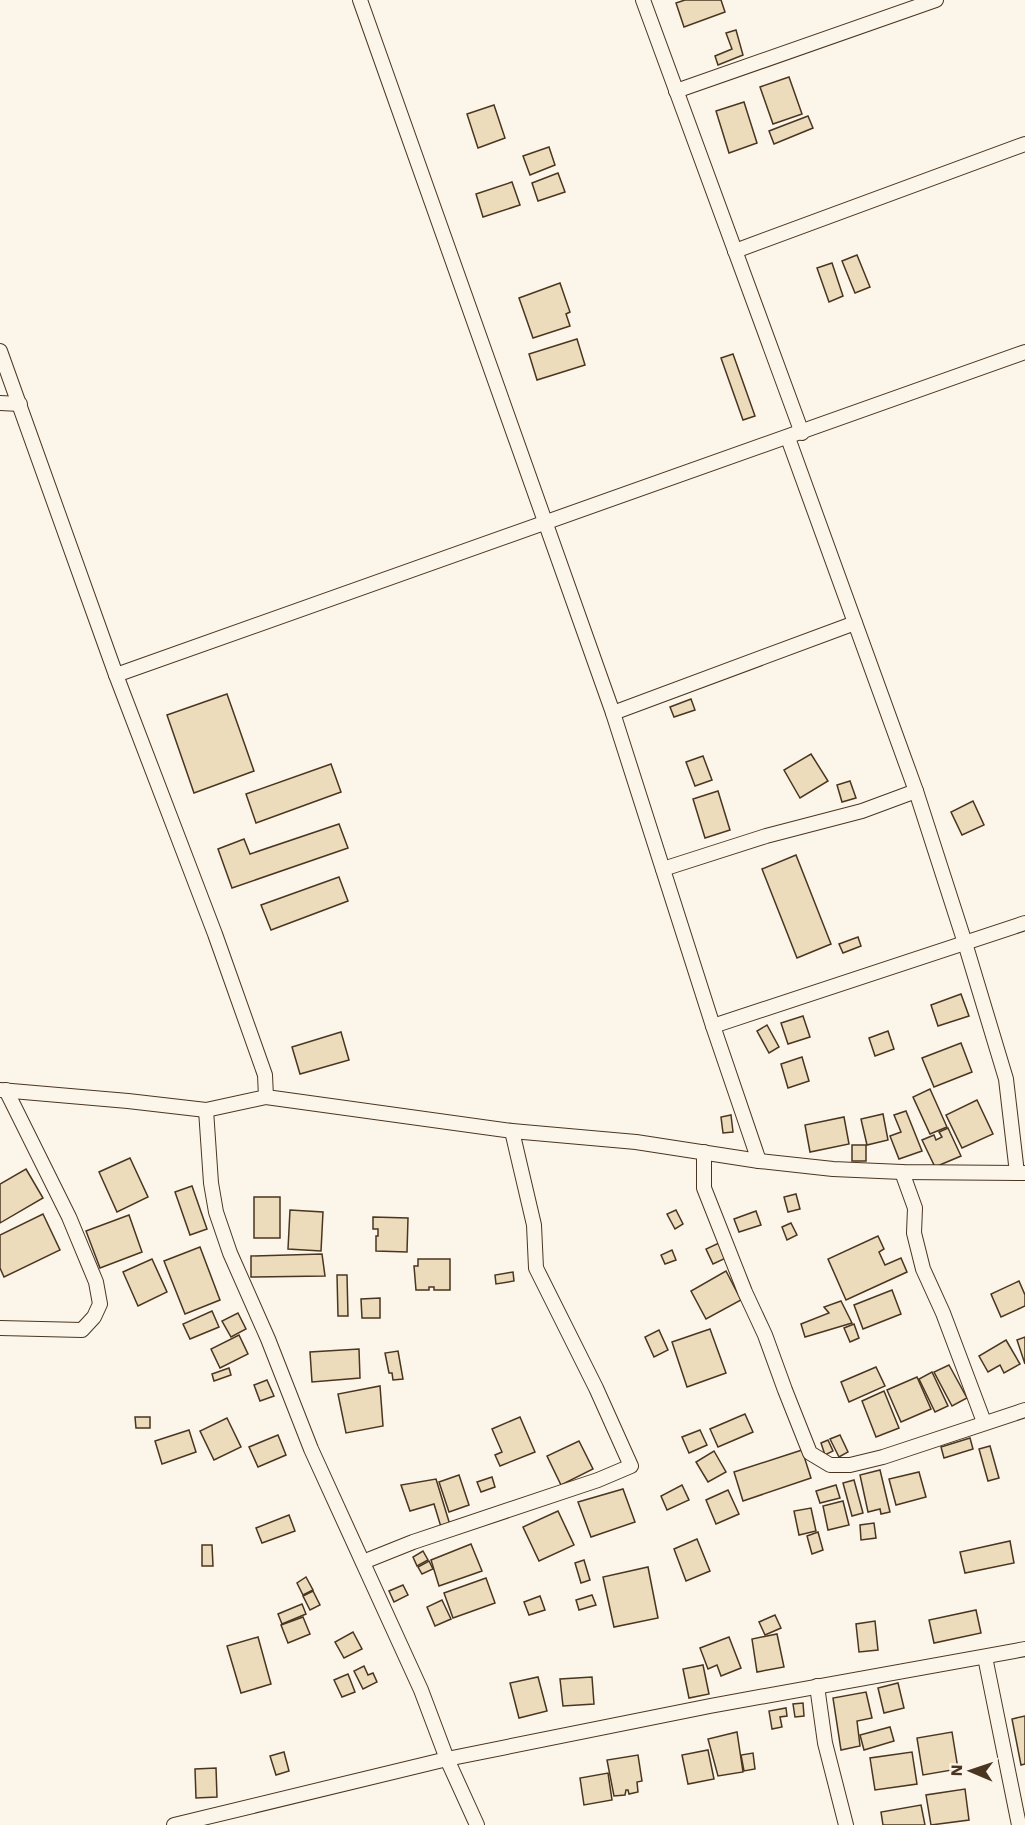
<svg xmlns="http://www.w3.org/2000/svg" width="1025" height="1825" viewBox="0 0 1025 1825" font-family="'Work Sans',sans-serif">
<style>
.building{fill:#ecdcbc;stroke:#4a3520;stroke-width:1.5}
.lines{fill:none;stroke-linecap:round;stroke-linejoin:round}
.street-casing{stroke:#4a3520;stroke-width:16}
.street{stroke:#fbf6e9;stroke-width:14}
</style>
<rect width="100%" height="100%" fill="#fbf6e9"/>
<g class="building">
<path d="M685 0H721L725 12 684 27 676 3Z"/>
<path d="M736 30 743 55 718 65 715 56 732 49 726 33Z"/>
<path d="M789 77 802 114 773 124 760 87Z"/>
<path d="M744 102 757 143 729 153 716 111Z"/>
<path d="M494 105 505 138 478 148 467 114Z"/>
<path d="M808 116 813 128 774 144 769 131Z"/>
<path d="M549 147 555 165 530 175 523 156Z"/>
<path d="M558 173 565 192 538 201 532 183Z"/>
<path d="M512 182 520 205 483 217 476 194Z"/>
<path d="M857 255 870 287 855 293 842 261Z"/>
<path d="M832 263 843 296 829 302 817 268Z"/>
<path d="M560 283 570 312 566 314 570 326 533 338 519 298Z"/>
<path d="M577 339 585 365 537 380 529 354Z"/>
<path d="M733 354 755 416 743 420 721 358Z"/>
<path d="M227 694 254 771 194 793 167 715Z"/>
<path d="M691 699 695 710 674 717 670 707Z"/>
<path d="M811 754 828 781 800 798 784 770Z"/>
<path d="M703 756 712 780 695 786 686 762Z"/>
<path d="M331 764 341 792 256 823 246 794Z"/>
<path d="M850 781 856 798 842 802 837 785Z"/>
<path d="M718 791 730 830 705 838 693 799Z"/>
<path d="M973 801 984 825 962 835 951 812Z"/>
<path d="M339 824 348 848 232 888 218 849 244 839 250 854Z"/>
<path d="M796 855 831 944 797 958 762 869Z"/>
<path d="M339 877 348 901 271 930 261 905Z"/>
<path d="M858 937 861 946 843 953 839 944Z"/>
<path d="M961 994 969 1016 938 1026 931 1005Z"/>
<path d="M803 1016 810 1037 788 1044 781 1023Z"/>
<path d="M767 1025 779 1047 769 1053 757 1031Z"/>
<path d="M888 1031 894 1049 875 1056 869 1038Z"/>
<path d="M341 1032 349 1060 300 1074 292 1047Z"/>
<path d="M961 1043 972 1072 934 1087 922 1058Z"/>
<path d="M802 1057 809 1081 788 1088 781 1064Z"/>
<path d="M930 1089 947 1127 930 1134 913 1097Z"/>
<path d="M977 1100 993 1134 962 1148 946 1115Z"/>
<path d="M906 1111 922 1151 899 1159 890 1136 901 1132 894 1115Z"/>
<path d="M883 1114 888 1140 867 1145 861 1119Z"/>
<path d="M731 1115 733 1132 723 1133 721 1117Z"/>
<path d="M844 1117 849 1144 810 1152 805 1125Z"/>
<path d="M948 1128 961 1156 935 1167 922 1140 934 1135 936 1140 942 1137 939 1132Z"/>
<rect x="852" y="1145" width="14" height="16"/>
<path d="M130 1158 148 1197 117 1212 99 1172Z"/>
<path d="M26 1169 43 1198 0 1223V1184Z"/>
<path d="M192 1186 207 1229 190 1235 175 1192Z"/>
<path d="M796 1194 800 1209 788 1212 784 1197Z"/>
<rect x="254" y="1197" width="26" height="41"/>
<path d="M290 1210 323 1212 321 1251 288 1249Z"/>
<path d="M676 1210 683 1224 675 1229 667 1214Z"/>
<path d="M756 1211 761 1225 739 1232 734 1219Z"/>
<path d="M43 1214 60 1250 4 1277 0 1268V1235Z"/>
<path d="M129 1215 142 1252 100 1268 86 1231Z"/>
<path d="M373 1217 408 1218 407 1252 376 1251V1236H378V1229H373Z"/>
<path d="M791 1223 797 1235 787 1240 782 1227Z"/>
<path d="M878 1236 884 1249 879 1252 885 1265 901 1258 907 1272 846 1300 828 1259Z"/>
<path d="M719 1243 726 1258 713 1264 706 1249Z"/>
<path d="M200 1247 220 1300 185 1314 164 1261Z"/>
<path d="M672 1250 676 1260 665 1264 661 1255Z"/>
<path d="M322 1254 325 1276 251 1277V1256Z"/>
<path d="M152 1259 167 1292 138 1306 123 1272Z"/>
<path d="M418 1259H450V1290H434V1287H429V1290H416L414 1266H418Z"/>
<path d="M726 1271 741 1300 706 1319 691 1291Z"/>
<path d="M513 1272 514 1281 496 1284 495 1275Z"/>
<path d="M337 1275H347L348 1316H338Z"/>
<path d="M1019 1281 1025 1295V1306L1001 1317 991 1294Z"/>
<path d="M892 1290 901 1314 863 1329 854 1305Z"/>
<path d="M380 1298V1318H362L361 1299Z"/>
<path d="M841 1301 852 1323 805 1337 801 1324 829 1313 824 1307Z"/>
<path d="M212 1311 219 1327 190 1339 183 1324Z"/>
<path d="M238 1313 246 1329 231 1337 222 1321Z"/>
<path d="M854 1324 859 1338 850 1342 844 1328Z"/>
<path d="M710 1329 726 1373 687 1387 672 1342Z"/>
<path d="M659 1330 668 1350 654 1357 645 1337Z"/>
<path d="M239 1335 248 1354 220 1368 211 1349Z"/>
<path d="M1025 1337V1364L1017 1340Z"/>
<path d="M1006 1340 1020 1364 1004 1373 1000 1365 988 1372 979 1356Z"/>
<path d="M359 1349 360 1378 312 1382 310 1352Z"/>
<path d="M398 1351 403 1379 393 1380 392 1373H389L385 1353Z"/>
<path d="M949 1365 967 1398 952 1406 934 1372Z"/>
<path d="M876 1367 885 1386 849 1402 841 1382Z"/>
<path d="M229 1368 231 1375 214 1381 212 1374Z"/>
<path d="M932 1372 948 1406 935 1412 919 1379Z"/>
<path d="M917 1377 931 1409 901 1422 887 1390Z"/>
<path d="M267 1380 274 1396 260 1401 254 1385Z"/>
<path d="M380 1386 383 1426 346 1433 338 1394Z"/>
<path d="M884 1391 899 1428 876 1437 862 1401Z"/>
<path d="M745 1414 753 1432 718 1447 710 1429Z"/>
<path d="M135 1417H150V1428H136Z"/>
<path d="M520 1417 535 1452 500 1466 495 1455 502 1452 492 1429Z"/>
<path d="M227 1418 241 1447 214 1460 200 1431Z"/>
<path d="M189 1430 196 1452 162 1464 155 1441Z"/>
<path d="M700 1430 707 1445 689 1453 682 1437Z"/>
<path d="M278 1435 286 1455 258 1467 249 1447Z"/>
<path d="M840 1435 848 1452 839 1457 830 1439Z"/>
<path d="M970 1438 973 1449 944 1458 941 1447Z"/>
<path d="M828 1440 833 1451 825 1455 821 1443Z"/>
<path d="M579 1441 593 1469 561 1485 547 1456Z"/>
<path d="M990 1446 999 1478 988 1481 979 1449Z"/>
<path d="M802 1450 811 1478 743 1501 734 1472Z"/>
<path d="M714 1451 726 1472 708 1482 696 1462Z"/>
<path d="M880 1470 890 1512 881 1514 880 1509 868 1512 860 1475Z"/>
<path d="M919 1472 926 1497 896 1505 889 1479Z"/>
<path d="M459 1475 469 1505 449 1512 439 1482Z"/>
<path d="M492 1477 495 1487 481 1492 477 1482Z"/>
<path d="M436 1479 450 1525 441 1527 434 1504 410 1511 401 1485Z"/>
<path d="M854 1480 863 1513 852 1516 843 1483Z"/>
<path d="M682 1485 689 1500 667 1510 661 1496Z"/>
<path d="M836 1485 840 1498 820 1503 816 1491Z"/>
<path d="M623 1489 635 1522 591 1537 578 1502Z"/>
<path d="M728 1490 739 1514 716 1524 706 1500Z"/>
<path d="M843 1501 849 1525 828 1530 823 1506Z"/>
<path d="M811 1508 816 1531 799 1535 794 1511Z"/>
<path d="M558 1511 574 1545 539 1561 523 1527Z"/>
<path d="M289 1515 295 1531 262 1543 256 1528Z"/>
<path d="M874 1523 876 1538 861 1540 860 1525Z"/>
<path d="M818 1532 823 1550 812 1554 807 1536Z"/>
<path d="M697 1539 710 1571 686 1581 674 1549Z"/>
<path d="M1010 1541 1014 1563 965 1573 960 1552Z"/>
<path d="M471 1544 482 1571 439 1586 431 1560Z"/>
<path d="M202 1545H212L213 1566H202Z"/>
<path d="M423 1551 428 1560 417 1566 413 1557Z"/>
<path d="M584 1560 590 1580 581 1583 575 1563Z"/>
<path d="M429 1561 433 1569 422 1574 418 1567Z"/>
<path d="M648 1567 658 1618 614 1627 603 1577Z"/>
<path d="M306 1577 313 1590 303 1595 297 1583Z"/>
<path d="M486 1578 495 1603 453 1618 444 1593Z"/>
<path d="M403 1585 408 1595 394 1602 389 1591Z"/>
<path d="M313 1591 320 1605 310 1610 303 1596Z"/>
<path d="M592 1595 596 1605 579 1610 576 1600Z"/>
<path d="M540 1596 545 1610 529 1615 524 1602Z"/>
<path d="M442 1600 451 1619 435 1626 427 1607Z"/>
<path d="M302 1604 306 1614 282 1624 278 1614Z"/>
<path d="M976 1610 981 1633 934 1643 929 1620Z"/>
<path d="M775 1615 781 1628 765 1635 759 1622Z"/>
<path d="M303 1617 310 1634 288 1643 281 1625Z"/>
<path d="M875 1621 878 1650 859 1652 856 1624Z"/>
<path d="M353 1632 362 1649 344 1658 335 1642Z"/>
<path d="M777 1634 784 1667 757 1672 752 1639Z"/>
<path d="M258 1637 271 1684 241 1693 227 1646Z"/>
<path d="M729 1637 741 1668 721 1676 717 1665 708 1669 700 1648Z"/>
<path d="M703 1665 709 1694 689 1698 683 1669Z"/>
<path d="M364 1666 368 1675 373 1673 377 1682 363 1689 354 1671Z"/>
<path d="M348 1674 355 1692 342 1697 334 1680Z"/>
<path d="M538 1677 547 1711 519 1718 510 1683Z"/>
<path d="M592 1677 594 1704 563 1706 560 1679Z"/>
<path d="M898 1683 904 1708 884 1713 878 1688Z"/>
<path d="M866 1692 872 1718 857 1721 860 1746 841 1750 833 1698Z"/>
<path d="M803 1703 804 1716 795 1717 793 1704Z"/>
<path d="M786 1708 787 1716 780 1717 782 1727 772 1729 769 1711Z"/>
<path d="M1025 1716V1764L1021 1765 1012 1719Z"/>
<path d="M890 1727 894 1741 864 1750 860 1735Z"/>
<path d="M737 1732 743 1772 718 1776 708 1739Z"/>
<path d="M952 1732 958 1769 923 1775 917 1738Z"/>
<path d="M708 1750 714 1779 688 1784 682 1755Z"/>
<path d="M284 1752 289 1771 276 1775 270 1756Z"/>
<path d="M912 1752 917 1784 875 1790 870 1758Z"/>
<path d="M753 1753 755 1769 744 1771 741 1755Z"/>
<path d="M638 1755 642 1781 637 1782 638 1792 629 1794 628 1790H626L625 1795 614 1796 607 1760Z"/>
<path d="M216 1768 217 1797 196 1798 195 1769Z"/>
<path d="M608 1773 612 1800 584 1805 580 1778Z"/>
<path d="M965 1789 969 1820 931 1825 926 1795Z"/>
<path d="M921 1805 925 1825H883L881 1812Z"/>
</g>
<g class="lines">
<g class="street-casing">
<g id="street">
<path d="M360 0 613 713 713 1026 759 1161"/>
<path d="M643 0 802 433"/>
<path d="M676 91 936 0"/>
<path d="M735 251 1025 144"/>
<path d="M0 351 116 675 215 934 265 1075 266 1097"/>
<path d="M0 403 20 404"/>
<path d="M788 438 916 791 965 943 1006 1079 1017 1173"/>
<path d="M116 675 1025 352"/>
<path d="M613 713 855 623"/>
<path d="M663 869 766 836 862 811 916 791"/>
<path d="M713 1026 1025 923"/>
<path d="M0 1090 128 1101 206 1110 266 1097 512 1131 636 1142 759 1161 833 1169 902 1172 1025 1173"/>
<path d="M206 1110 211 1183 216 1212 230 1253 268 1339 311 1449 421 1690 447 1759 477 1825"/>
<path d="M704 1152V1188L745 1292 765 1335 785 1390 810 1453 830 1465H850L883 1457 1025 1410"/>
<path d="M902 1172 915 1208 914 1233 923 1269 943 1313 984 1422"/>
<path d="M0 1328 82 1330 94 1317 100 1304 96 1282 69 1217 6 1090"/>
<path d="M363 1562 413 1542 598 1480 631 1466 596 1388 536 1268 534 1225 512 1131"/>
<path d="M985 1657 1019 1825"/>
<path d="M817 1686 825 1743 846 1825"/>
<path d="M174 1825 447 1759 710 1706 1025 1649"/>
</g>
</g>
<use href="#street" class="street"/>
</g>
<g transform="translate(971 1771) rotate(272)" stroke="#fbf6e9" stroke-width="4.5" paint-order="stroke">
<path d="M0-4.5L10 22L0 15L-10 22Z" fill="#4a3520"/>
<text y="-9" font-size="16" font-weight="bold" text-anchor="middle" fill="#4a3520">N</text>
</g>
</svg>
